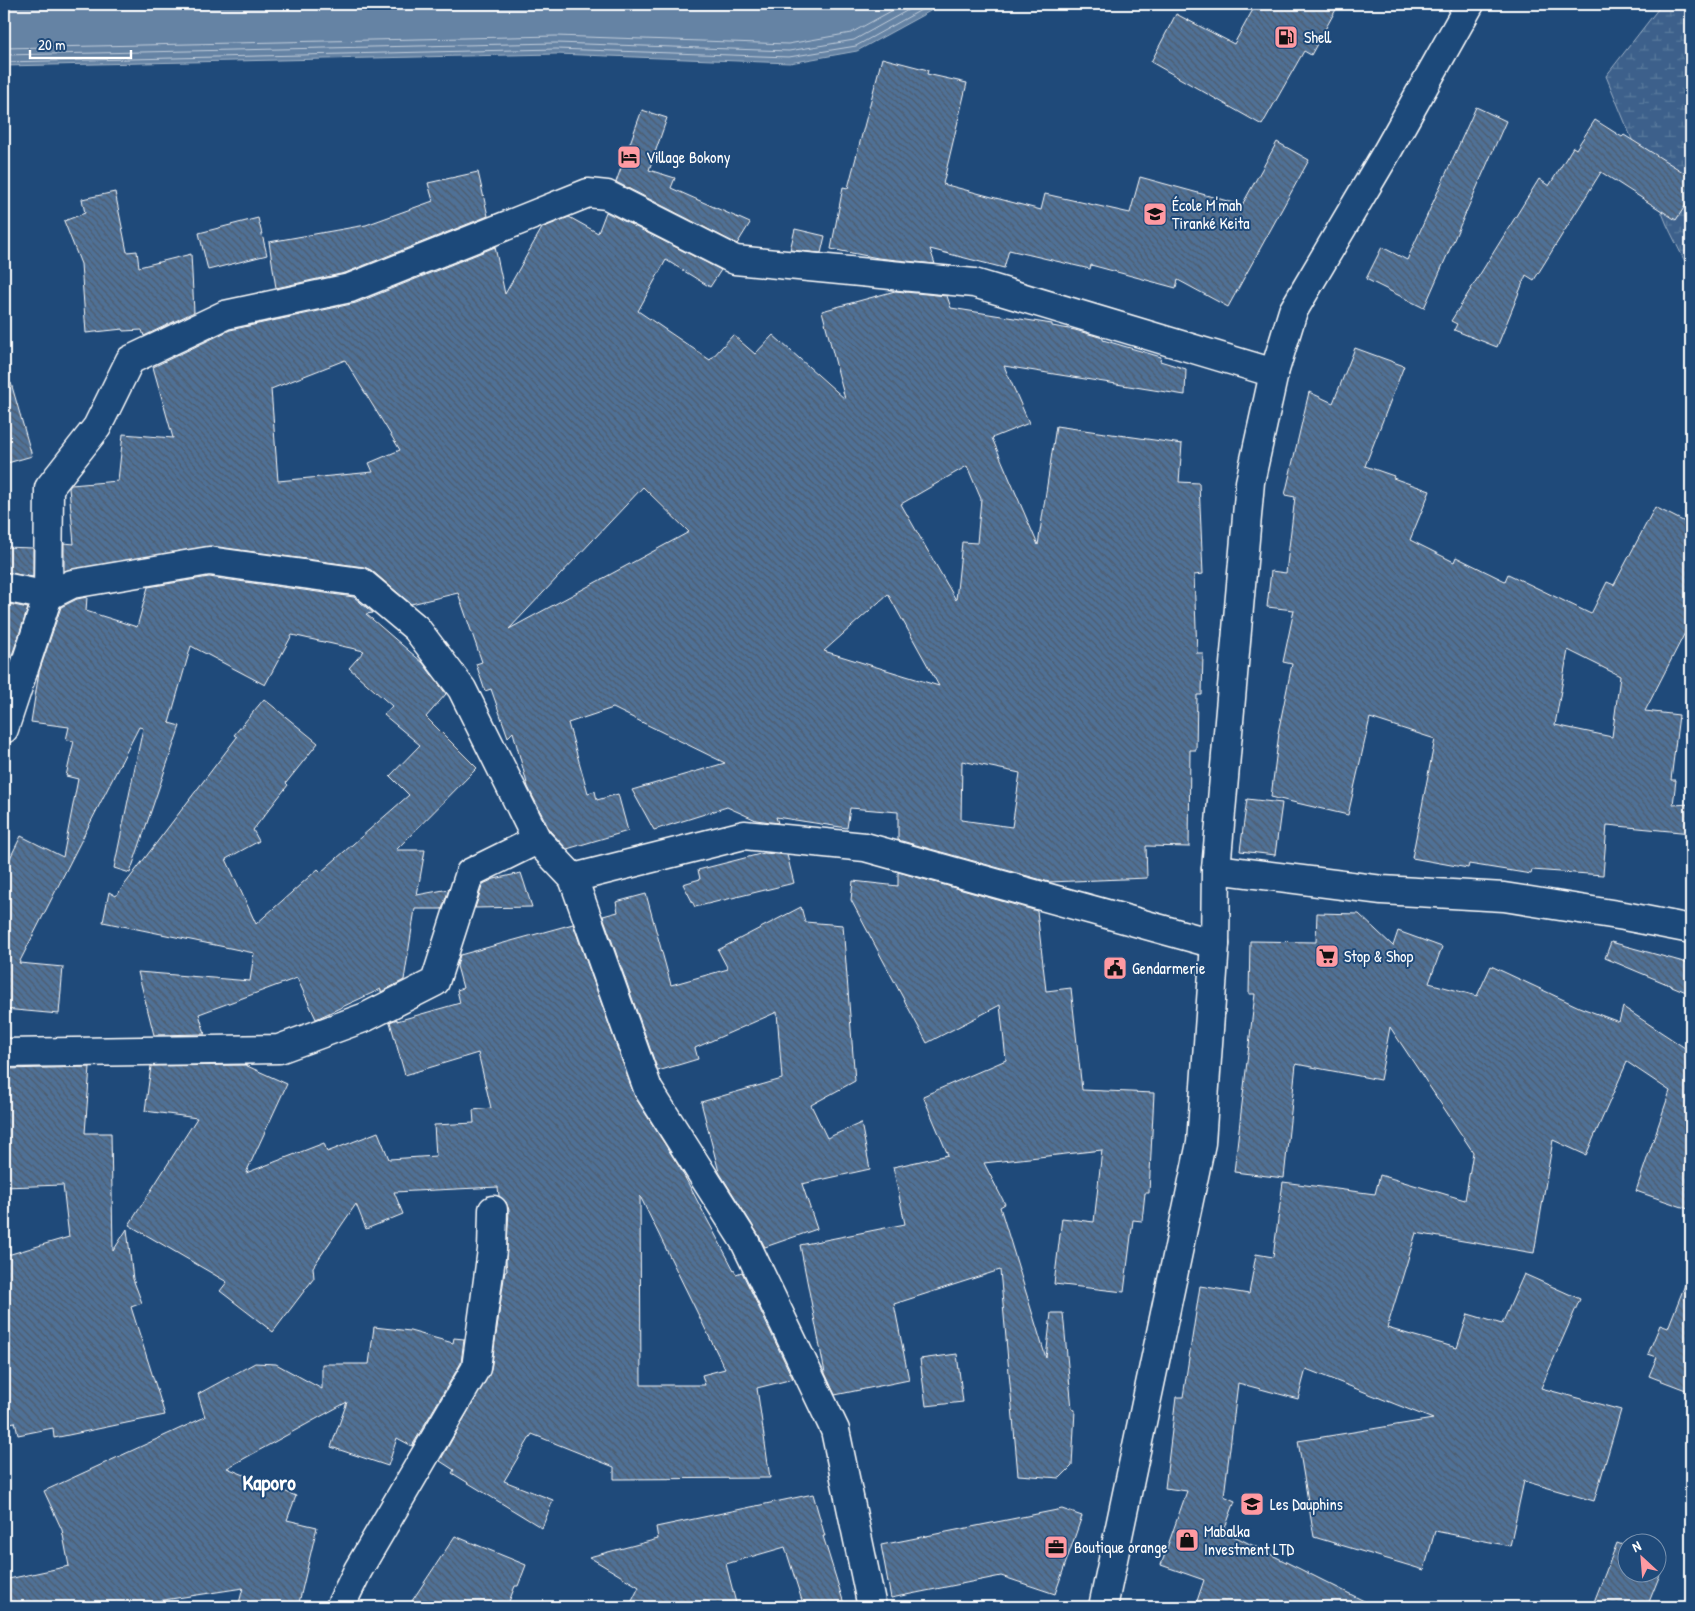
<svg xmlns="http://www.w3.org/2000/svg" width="1695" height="1611" viewBox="0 0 1695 1611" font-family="'Patrick Hand',sans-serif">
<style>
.wetland{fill:url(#wetland-marsh);stroke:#9eb0c5}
.water{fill:#6583a4;stroke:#a3b5c8}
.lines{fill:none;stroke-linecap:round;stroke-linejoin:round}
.shore{stroke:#c1cddb;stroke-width:1}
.building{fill:url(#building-back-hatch);stroke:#fff;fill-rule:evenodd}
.street-casing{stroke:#fff;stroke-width:31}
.primary-casing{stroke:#fff;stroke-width:31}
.street{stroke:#1f4a7a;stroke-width:28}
.primary{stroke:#1f4a7a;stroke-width:28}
.labels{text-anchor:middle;stroke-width:4;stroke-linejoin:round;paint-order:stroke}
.poi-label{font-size:16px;fill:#fff;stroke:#1f4a7a;text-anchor:start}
.district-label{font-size:21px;font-weight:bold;fill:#fff;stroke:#1f4a7a}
</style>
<defs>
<pattern id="wetland-marsh" width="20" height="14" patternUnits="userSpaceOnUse" patternTransform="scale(1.25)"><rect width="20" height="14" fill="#3c618b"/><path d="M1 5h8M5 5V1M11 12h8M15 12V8" fill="none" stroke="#59799c"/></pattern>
<pattern id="building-back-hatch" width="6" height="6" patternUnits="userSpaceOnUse" patternTransform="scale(1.25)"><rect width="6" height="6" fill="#507197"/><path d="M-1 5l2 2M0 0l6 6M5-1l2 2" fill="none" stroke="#4e5b6a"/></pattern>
</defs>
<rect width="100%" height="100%" fill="#1f4a7a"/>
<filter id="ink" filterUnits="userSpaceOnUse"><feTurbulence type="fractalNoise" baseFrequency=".02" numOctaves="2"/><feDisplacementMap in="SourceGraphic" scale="10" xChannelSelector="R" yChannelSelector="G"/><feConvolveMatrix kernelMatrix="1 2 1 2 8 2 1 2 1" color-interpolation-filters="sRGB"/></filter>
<g filter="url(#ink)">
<path class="wetland" d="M1662 4H1691V274L1667 225 1606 76Z"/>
<path class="water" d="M4 4H943L857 51 790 63 556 54 4 66Z"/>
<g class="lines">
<g class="shore">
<path d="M4 48 556 36 788 44 851 33 904 4"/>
<path d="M4 55 556 43 789 51 854 40 919 4"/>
<path d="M4 62 556 49 789 57 856 46 932 4"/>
</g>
</g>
<g class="building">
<path d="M1256 4H1339L1311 55 1304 51 1262 125 1151 62 1176 14 1234 44Z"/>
<path d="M882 58 928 70 927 74 967 83 943 184 1041 210 1045 194 1130 213 1140 177 1242 205 1277 142 1309 160 1228 307 1178 280 1176 288 1091 265 1090 269 1009 250 1004 268 930 249 935 264 878 258 831 249 843 187 848 188Z"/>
<path d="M1476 107 1506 121 1424 308 1366 279 1382 247 1407 260Z"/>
<path d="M642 110 667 118 649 170 675 178 671 188 750 223 737 244 616 182Z"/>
<path d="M1595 120 1622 137 1624 135 1691 177V197L1676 220 1601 172 1534 280 1526 275 1497 347 1454 330 1457 324 1451 321 1539 179 1549 186 1573 147 1576 149Z"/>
<path d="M478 172 488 216 345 273 276 288 269 242 366 225 433 201 428 183Z"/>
<path d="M115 192 127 252 137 251 139 267 191 254 194 312 144 336 142 330 123 331V329L86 333 81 264 64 221 85 213 82 199Z"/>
<path d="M606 212 721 270 710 287 666 260 638 311 710 360 733 335 755 354 773 335 845 399 822 311 895 291 947 296 951 308 1052 324V326L1075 330 1103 338V340L1161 357 1160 361 1186 369 1185 395 1004 366 1029 423 992 438 1038 545 1056 426 1182 444 1179 482 1199 483 1203 574 1194 575 1197 653H1203L1202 695H1197L1196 750H1190L1189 847 1146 846 1147 878 1049 882 898 840V812L850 808 847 828 776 817 778 823 756 820 727 807 654 830 632 790 725 763 613 708 568 723 588 793 595 791 597 800 618 794 628 831 567 849 550 831 528 787 513 732 508 737 491 689 485 691 476 664 482 662 458 593 411 604 371 570 364 567 211 546 64 571V543L74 544 69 488 71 485 118 481 123 434 173 438 153 367 230 330 356 303 495 247 505 294 542 228 569 217 598 233ZM345 360 400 450 369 463 373 472 278 481 271 389ZM967 466 981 499 977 543 962 542 956 600 901 504ZM643 487 689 532 509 629ZM888 594 939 686 824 651ZM962 761 1020 773 1012 827 961 820Z"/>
<path d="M258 218 267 255 208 270 199 233Z"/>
<path d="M795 229 825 236 821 253 790 250Z"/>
<path d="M1355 348 1404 366 1365 466 1394 476 1393 478 1430 491 1410 540 1454 562 1456 557 1505 581 1508 574 1591 614 1607 582 1614 585 1655 507 1687 523 1688 533 1691 534V621L1645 711 1679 715 1671 780H1676L1673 805 1691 804V833L1607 825 1603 875 1532 870 1531 874 1469 864 1468 868 1412 858 1435 739 1370 718 1348 815 1271 797 1279 733H1278L1292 664 1283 662 1294 610 1267 607 1271 571 1286 573 1295 497 1285 495 1309 392 1333 403ZM1568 650 1620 676 1612 737 1555 725Z"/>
<path d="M11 383 32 456 4 464V384Z"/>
<path d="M4 547 33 548V577L4 572Z"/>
<path d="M209 577 354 597 373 613 366 614 423 663 446 694 426 717 477 768 396 850H425L417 895 449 889 442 909H415L404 980 381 992V989L316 1019 297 978 199 1014 205 1034 154 1035 138 972 250 981 254 953 103 922 109 892 116 896 237 737 234 735 264 699 318 743 286 783 288 785 253 830 259 841 226 859 256 924 318 869 321 872 409 795 390 776 420 745 384 715 392 706 349 668 364 651 292 635 265 685 191 646 169 723 180 726 130 873 114 868 143 728 139 727 19 963 63 967 59 1014 4 1009V870L21 836 63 857 78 779 66 776 74 741 66 740 69 727 31 722 39 672 61 607 77 599 87 597 86 611 137 627 148 587Z"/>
<path d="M4 603 28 608 9 664 4 662Z"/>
<path d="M1247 799 1282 803 1275 855 1240 851Z"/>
<path d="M764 853 787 855 794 883 695 907 683 884 700 879 698 870Z"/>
<path d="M898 872 1037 911 1046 991 1071 988 1082 1090 1154 1093 1149 1193H1145L1142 1221 1133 1220 1124 1292 1054 1284 1062 1218 1094 1222 1102 1150 984 1163 1005 1204 1000 1207 1046 1358 1051 1313H1063L1072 1409 1075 1410 1072 1466 1060 1478 1018 1475 1000 1270 894 1304 909 1380 835 1395 825 1373 800 1245 905 1224 893 1167 948 1155 923 1096 1006 1060 1000 1005 927 1043 851 900 853 881 898 886Z"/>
<path d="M521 873 532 907 475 908 483 884 494 879Z"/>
<path d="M646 894 671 985 728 969 718 950 801 907 805 922 843 925 855 1081 811 1105 827 1138 861 1123 870 1169 802 1184 817 1229 765 1247 758 1234 719 1172 701 1102 782 1079 777 1012 695 1048 698 1059 658 1071 603 916 618 912 616 902Z"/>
<path d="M1317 913 1359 914 1393 946 1398 931 1442 947 1429 983 1477 996 1491 966 1579 1007 1619 1022 1623 1007 1685 1048 1687 1043 1691 1044V1210L1636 1191 1670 1091 1627 1062 1586 1155 1553 1140 1534 1253 1416 1233 1387 1328 1457 1348 1468 1314 1502 1324 1524 1274 1580 1299 1541 1388 1621 1410 1594 1501 1524 1481 1510 1546 1435 1531 1424 1570 1314 1537 1298 1441 1433 1419 1306 1369 1298 1399 1238 1383 1224 1496 1235 1501 1224 1531 1376 1607H1195L1204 1580 1161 1565 1187 1491 1165 1488 1176 1397H1183L1200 1286 1249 1294 1256 1254 1273 1257 1283 1182 1375 1194 1380 1175 1465 1200 1473 1152 1390 1027 1380 1080 1296 1064 1284 1178 1234 1172 1255 994H1249L1250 941 1316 942Z"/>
<path d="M573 924 635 1097 680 1168 736 1274 742 1272 793 1379 757 1388 770 1478 614 1479V1467L532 1434 504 1481 553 1500 542 1528 452 1473 454 1470 440 1461 491 1370 505 1271H507L506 1261 509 1210 506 1202 499 1196 498 1187 394 1192 403 1214 366 1229 356 1204 313 1267 314 1278 273 1332 220 1291 227 1282 129 1225 197 1118 145 1111 151 1066 245 1065 287 1084 246 1173 324 1143 327 1152 378 1132 389 1159 436 1156 434 1125 474 1123 473 1110 491 1108 478 1053 405 1075 390 1022 397 1019V1021L460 1003 457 990 463 988 457 966 460 955ZM640 1196 725 1369 702 1375 705 1385H641Z"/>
<path d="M1611 942 1691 964V994L1605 958Z"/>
<path d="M90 1067 85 1133H111L113 1251 127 1229 133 1279 142 1303 131 1307 165 1415 54 1438 53 1428 18 1435 15 1422 4 1424V1256L69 1237 63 1185 4 1187V1069Z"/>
<path d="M1690 1272 1691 1273V1392L1649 1376 1657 1357 1648 1354 1660 1325 1668 1328Z"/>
<path d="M374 1327 410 1331 453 1343 454 1338 464 1339 461 1363 412 1446 397 1438 388 1466 331 1447 347 1402 227 1468 296 1496 287 1520 317 1527 298 1607H238L243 1588 118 1607H4V1580L69 1566 62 1530 44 1491 205 1417 198 1394 255 1363 276 1364 322 1389V1364H369Z"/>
<path d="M957 1354 963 1402 926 1406 920 1359Z"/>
<path d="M813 1494 825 1536H823L845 1607H804L785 1547 726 1564 737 1607H629L639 1587 589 1557 658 1539 656 1527Z"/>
<path d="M1062 1509 1082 1516 1055 1594 1001 1576 891 1598 881 1545Z"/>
<path d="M455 1536 526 1565 518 1586H515L507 1607H408Z"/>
<path d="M1617 1543 1628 1547V1574H1658V1560L1665 1562 1647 1607H1592Z"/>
</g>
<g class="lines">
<g class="street-casing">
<g id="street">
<path d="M4 587 48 596 72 584 209 561 361 582 416 628 462 689 537 840 573 878 648 1089 745 1242 835 1430 872 1607"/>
<path d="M4 729 48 596 49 488 97 427 130 360 225 315 350 288 588 193 607 195 735 260 974 283 1274 373"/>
<path d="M1216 869 1382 890 1504 897 1624 916 1691 929"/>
<path d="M573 878 744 835 865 847 1215 944"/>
<path d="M4 1053 279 1049 366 1017 435 982 470 873 537 840"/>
<path d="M340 1607 358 1570 476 1368 492 1250 493 1210"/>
</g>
</g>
<g class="primary-casing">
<path id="primary" d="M1103 1607 1201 1143 1215 944 1216 869 1250 482 1274 373 1293 311 1388 150 1470 4"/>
</g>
<use href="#street" class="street"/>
<use href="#primary" class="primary"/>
</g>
</g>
<defs>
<g id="fuel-square" transform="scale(1.25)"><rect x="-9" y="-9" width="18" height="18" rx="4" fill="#ff9aa2" stroke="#1f4a7a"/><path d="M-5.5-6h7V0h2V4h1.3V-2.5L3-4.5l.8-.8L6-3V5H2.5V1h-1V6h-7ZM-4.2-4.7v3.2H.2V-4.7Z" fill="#111"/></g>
<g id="hotel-square" transform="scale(1.25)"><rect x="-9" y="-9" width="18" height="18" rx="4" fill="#ff9aa2" stroke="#1f4a7a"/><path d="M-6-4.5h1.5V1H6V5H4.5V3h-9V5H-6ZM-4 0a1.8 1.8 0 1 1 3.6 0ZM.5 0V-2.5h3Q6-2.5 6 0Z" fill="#111"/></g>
<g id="school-square" transform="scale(1.25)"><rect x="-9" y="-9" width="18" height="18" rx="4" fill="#ff9aa2" stroke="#1f4a7a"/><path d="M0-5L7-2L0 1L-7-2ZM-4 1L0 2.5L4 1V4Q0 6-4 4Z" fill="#111"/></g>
<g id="supermarket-square" transform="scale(1.25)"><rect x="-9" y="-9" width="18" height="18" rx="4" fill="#ff9aa2" stroke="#1f4a7a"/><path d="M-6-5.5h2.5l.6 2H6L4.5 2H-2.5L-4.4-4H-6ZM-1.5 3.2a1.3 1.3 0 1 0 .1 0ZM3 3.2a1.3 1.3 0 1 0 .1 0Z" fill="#111"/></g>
<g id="civic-square" transform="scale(1.25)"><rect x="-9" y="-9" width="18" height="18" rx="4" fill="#ff9aa2" stroke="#1f4a7a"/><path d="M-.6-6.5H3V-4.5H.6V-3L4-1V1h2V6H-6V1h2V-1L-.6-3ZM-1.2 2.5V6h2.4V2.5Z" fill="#111"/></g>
<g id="shop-square" transform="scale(1.25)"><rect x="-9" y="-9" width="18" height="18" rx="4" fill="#ff9aa2" stroke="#1f4a7a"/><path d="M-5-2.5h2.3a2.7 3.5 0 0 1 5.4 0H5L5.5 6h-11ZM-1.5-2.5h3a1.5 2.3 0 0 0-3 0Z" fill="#111"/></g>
<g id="office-square" transform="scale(1.25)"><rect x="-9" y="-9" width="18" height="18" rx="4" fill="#ff9aa2" stroke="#1f4a7a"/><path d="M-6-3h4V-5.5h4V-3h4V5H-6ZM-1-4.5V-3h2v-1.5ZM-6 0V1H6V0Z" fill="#111"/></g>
</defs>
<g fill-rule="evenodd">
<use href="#fuel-square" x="1286" y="37"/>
<use href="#hotel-square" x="629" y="157"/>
<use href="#school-square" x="1155" y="214"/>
<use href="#supermarket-square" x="1327" y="956"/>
<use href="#civic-square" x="1115" y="968"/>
<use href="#school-square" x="1252" y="1504"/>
<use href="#shop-square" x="1187" y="1540"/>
<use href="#office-square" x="1056" y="1547"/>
</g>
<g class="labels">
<g class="poi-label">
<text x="1304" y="43">Shell</text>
<text x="646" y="163">Village Bokony</text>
<text x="1172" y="211">École M'mah<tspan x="1172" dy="18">Tiranké Keita</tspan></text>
<text x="1344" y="962">Stop &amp; Shop</text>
<text x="1132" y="974">Gendarmerie</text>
<text x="1270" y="1510">Les Dauphins</text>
<text x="1204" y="1537">Mabalka<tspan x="1204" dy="18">Investment LTD</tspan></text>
<text x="1074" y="1553">Boutique orange</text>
</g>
<g class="district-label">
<text x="269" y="1490">Kaporo</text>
</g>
</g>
<rect width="1695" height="1611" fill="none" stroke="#1f4a7a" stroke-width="20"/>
<rect x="10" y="10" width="1675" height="1591" fill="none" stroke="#fff" stroke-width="2" filter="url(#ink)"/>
<g transform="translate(1642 1558) rotate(334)"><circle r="24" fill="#1f4a7a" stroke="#7992af"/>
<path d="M0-4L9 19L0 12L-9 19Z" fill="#ff9aa2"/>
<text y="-8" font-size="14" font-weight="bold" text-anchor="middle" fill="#ffffff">N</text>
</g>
<path d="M30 50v8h101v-8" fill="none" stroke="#ffffff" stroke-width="2.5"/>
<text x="38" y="50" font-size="15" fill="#ffffff" stroke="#1f4a7a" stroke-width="4" paint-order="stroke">20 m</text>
</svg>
